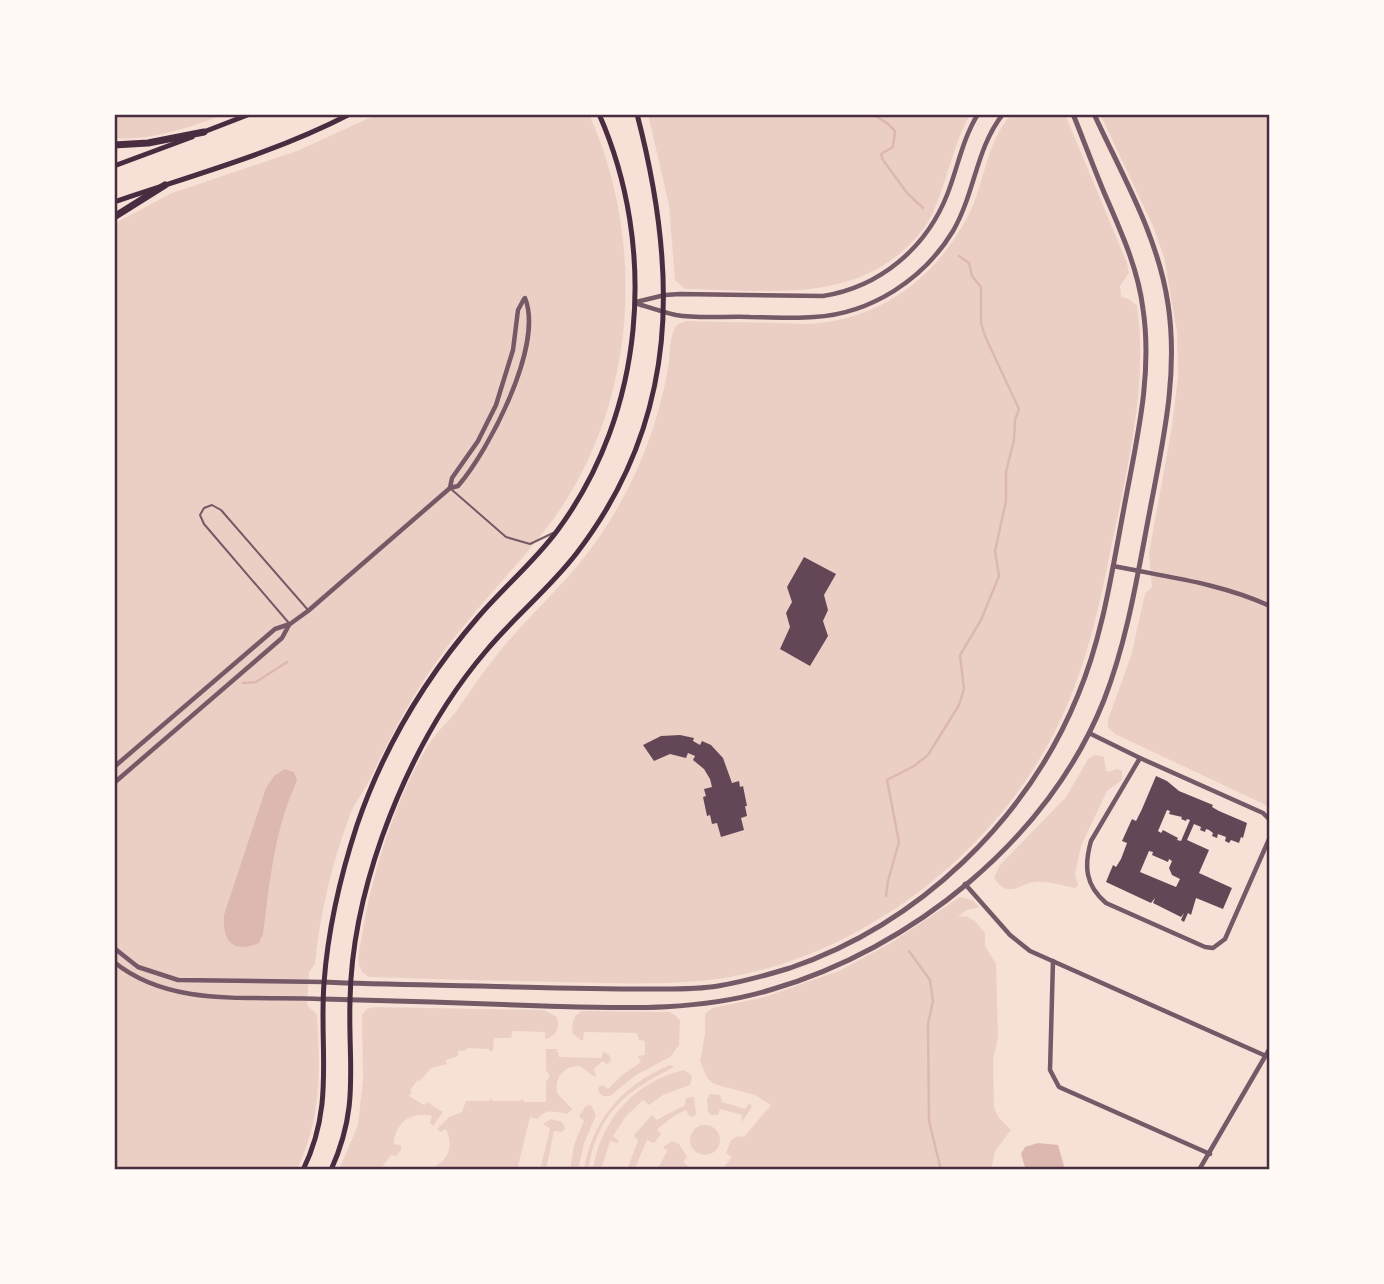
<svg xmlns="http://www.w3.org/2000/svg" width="1384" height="1284" viewBox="0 0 1384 1284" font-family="'DM Sans',sans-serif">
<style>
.green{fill:#ebcfc5}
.water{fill:#dcb8b0}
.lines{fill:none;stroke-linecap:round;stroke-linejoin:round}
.stream{stroke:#dcb8b0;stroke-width:2.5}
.building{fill:#644757;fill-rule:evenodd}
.service{stroke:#755966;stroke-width:2}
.minor{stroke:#755966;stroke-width:4.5}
.tertiary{stroke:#755966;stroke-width:5}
.secondary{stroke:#4a2c40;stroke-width:5}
.motorway{stroke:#4a2c40;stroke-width:7}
.neatline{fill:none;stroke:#4a2c40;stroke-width:2.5}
</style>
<rect width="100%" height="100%" fill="#f7e1d7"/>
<g class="green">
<path d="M114 114H226C189 127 154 141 114 138Z"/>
<path d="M378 114H589C647 243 637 405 552 521 515 570 470 613 435 664 408 702 388 742 368 783 362 794 354 804 350 815 332 863 320 913 315 964L309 972 307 1005 317 1015C320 1073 322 1115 297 1170H114V224L172 193 297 151Z"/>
<path d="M648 114H970C953 145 948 178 934 210 927 228 912 243 898 255 838 303 756 290 685 289L675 280 669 205Z"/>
<path d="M1011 114H1065L1127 263 1129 273 1120 286 1121 297 1129 299 1137 306C1150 390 1122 490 1106 573 1094 629 1080 684 1053 735 990 857 860 956 724 978 669 986 614 983 559 982 496 981 432 979 369 977 351 968 361 946 363 930 371 875 401 782 434 737 440 729 448 721 455 713 471 690 487 666 505 645 524 622 546 601 566 579 610 530 642 471 659 408 663 393 667 377 669 361 670 352 670 339 674 330 676 324 681 323 686 321 716 322 746 322 777 323 791 323 805 325 819 323 886 316 938 274 968 216 986 181 984 147 1011 114Z"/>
<path d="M1100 114H1270V807L1115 734 1108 727V720L1131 656 1145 594 1152 587 1149 553 1172 427 1178 376 1177 332 1164 257 1153 226Z"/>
<path d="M1095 755 1104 757 1106 770 1108 772 1117 769 1122 771V780L1107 791 1081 846 1075 874 1078 885 1075 888C1061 885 1044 879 1029 883 1022 885 1016 890 1008 889 1001 888 998 883 994 878L1000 865 1066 797 1088 759Z"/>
<path d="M960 897 972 900 980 907 967 910 958 917 966 916 975 921 985 933V946L996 964 998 1038 993 1059 994 1108 999 1118 1011 1130 995 1151 991 1170H725L723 1168 732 1157 726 1153 731 1140 738 1136 744 1137 771 1105 755 1095 714 1084 707 1078 700 1061 705 1034V1014L712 1008 765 997 841 970 889 944Z"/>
<path d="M374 1007 544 1010 557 1017C560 1028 556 1037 545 1039V1032L513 1031 511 1038H494L493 1051H489V1049L467 1048V1050L458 1051V1056L446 1060 447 1064 431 1068 420 1081 418 1080 410 1090 412 1092 409 1096 424 1105 427 1102 443 1112 433 1126 430 1123 432 1116C411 1111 395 1123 394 1144L401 1145V1150L396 1156 391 1155 380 1170H339L358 1125 363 1080 362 1015 367 1009Z"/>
<path d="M582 1011 669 1012 675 1015 680 1021 679 1045 670 1057 636 1075 610 1096H603L598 1091 599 1086 603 1085 608 1089 621 1076 641 1062 638 1056 645 1055V1041L639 1040 637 1033 584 1032 583 1040H581L573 1034 572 1025 575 1016Z"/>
<path d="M546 1049H557L559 1057 601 1058 604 1051 610 1056 611 1061 607 1064 602 1061 593 1070 596 1074 595 1077 580 1066C563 1066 555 1077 557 1093L572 1109 567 1114C555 1112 546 1108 538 1119L530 1117 518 1166V1169L524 1170H428C447 1163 455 1148 446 1129L440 1132 437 1129 449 1117 462 1112 466 1101H488L492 1099V1101H519L523 1099 524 1102H546V1082L550 1076 546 1070Z"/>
<path d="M670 1065 674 1067C625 1092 598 1112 588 1170H584C592 1120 623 1084 670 1065Z"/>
<path d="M684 1070 692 1076 690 1085 663 1095 649 1105 643 1100 626 1116 613 1136 619 1141 617 1143 610 1141 601 1170H593C600 1121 635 1081 684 1070Z"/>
<path d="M710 1094 720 1095 722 1102 745 1109 750 1103 752 1107 741 1123 742 1115 720 1109 718 1115H711L708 1112 707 1099Z"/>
<path d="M694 1097 696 1115 690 1117 686 1110 674 1116 657 1129 661 1134 654 1143 647 1140 634 1170H627L638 1141 634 1135 652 1115 657 1120 685 1105 686 1098Z"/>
<path d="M591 1105 596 1115 584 1143 578 1170H570L574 1145 584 1121 579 1116 586 1106Z"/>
<path d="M551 1119 562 1122 565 1128 562 1132 554 1131 546 1170H540L550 1129 543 1124Z"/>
<circle cx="705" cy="1140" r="15"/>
<path d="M672 1141 679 1144 687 1157 683 1162 692 1170H657L667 1151 663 1147Z"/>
</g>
<g class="water">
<path d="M285 769 294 772 297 781C274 830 270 882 263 934L259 943C233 954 222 941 224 915L266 788 274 776Z"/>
<path d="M1038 1143 1058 1145 1065 1170H1026L1021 1154 1025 1147Z"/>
</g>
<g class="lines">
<g class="stream">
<path d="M872 114 887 123 895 131 893 147 881 154 883 160 907 193 923 208"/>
<path d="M243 683 256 682 287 662"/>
<path d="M886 896 888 881 899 842 887 780 914 766 928 755 959 705 964 689 960 655 981 620 999 576 995 551 1006 501V472L1014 440 1015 420 1019 409 985 336 981 323V287L972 276 969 263 959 256"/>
<path d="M909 951 930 980 933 1001 928 1024 929 1121 941 1170"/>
</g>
</g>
<g class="building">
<path d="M804 557 836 574 824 595 828 610 823 621 828 636 810 666 780 649 790 627 786 613 792 602 787 587Z"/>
<path d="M680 735 694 738 693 741 700 745 702 741 711 745 723 758 732 783 739 781 740 787 743 786 747 806H745L747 816 741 818 744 830 721 837 717 823 712 824 710 815 707 816 703 797 706 796 704 789 712 787 710 779 704 769 693 760 695 756 688 753 686 758 670 754 654 761 643 745 661 736Z"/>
<path d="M1156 776 1167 781 1179 791 1213 805 1212 807 1219 811 1247 823 1243 838 1241 837 1239 843 1231 840 1229 843 1225 841 1226 837 1218 834 1217 838 1212 836 1213 833 1209 830 1206 829 1205 832 1200 830 1201 827 1194 824 1187 840 1209 850 1199 873 1232 888 1223 909 1196 898 1191 915 1188 913 1184 922 1181 920 1184 913 1181 917 1153 903 1155 898 1151 903 1106 882 1113 865 1116 867 1121 859 1127 843 1122 841 1132 819 1136 821 1142 809ZM1167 810 1170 811 1169 814 1182 817 1181 819 1186 821 1187 819 1190 820 1181 841 1177 840 1178 838 1163 830 1161 833 1158 831ZM1149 851 1153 852 1152 855 1168 862 1169 859 1172 861 1169 868 1172 875 1180 879 1176 887 1140 872Z"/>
</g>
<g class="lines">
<g class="service">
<path d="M451 489 506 537 530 544 553 533"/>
<path d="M288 622 204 524 200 515 204 508 212 505 221 510 308 610"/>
</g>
<g class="minor">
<path d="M636 302 665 295 680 294 823 296C880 287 926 248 947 195 958 167 962 140 978 114"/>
<path d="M635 303C648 307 662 312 676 315 699 319 726 316 750 317 771 317 793 319 814 317 871 314 924 279 953 231 975 193 976 148 1003 114"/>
<path d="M450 488 452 478 478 441 496 405 513 350 518 310 524 299"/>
<path d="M1113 566C1167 577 1220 583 1270 606"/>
<path d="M1089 733 1140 758 1263 813 1270 820"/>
<path d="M1140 758 1091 841C1084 866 1085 885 1106 903L1205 947 1213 948 1225 939 1270 837"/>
<path d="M114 767 275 629 290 624 308 611 450 488 458 486C489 450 544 345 525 298"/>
<path d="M114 783 282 638 289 625"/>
<path d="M965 884 1010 935 1030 951 1266 1056"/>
<path d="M114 948 138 967 178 980 324 982"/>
<path d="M1053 961 1050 1070 1059 1087 1210 1154"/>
<path d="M114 962C172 1009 253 995 323 999"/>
<path d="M1199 1170 1270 1048"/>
</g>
<g class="tertiary">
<path d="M324 982C388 985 453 985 517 987 559 988 601 989 644 989 668 989 694 990 718 986 742 982 767 975 790 968 919 924 1027 820 1078 695 1103 635 1112 571 1124 508 1136 442 1153 376 1143 309 1138 269 1122 234 1106 197 1094 169 1084 141 1073 114"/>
<path d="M323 999C397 1001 470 1003 544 1006 620 1008 697 1012 770 990 912 949 1049 839 1104 700 1127 641 1137 578 1149 515 1162 445 1179 376 1168 304 1158 236 1122 175 1094 114"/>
</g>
<g class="secondary">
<path d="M201 133 250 114"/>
<path d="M114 166 192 137"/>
<path d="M114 202C193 175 275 153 350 114"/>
<path d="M303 1170C335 1105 319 1050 324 983 328 928 340 877 357 825 383 749 426 677 479 616 504 587 534 562 557 531 645 413 658 248 599 114"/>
<path d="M331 1170C360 1106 348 1066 350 1000 351 945 364 888 382 837 406 770 440 705 486 651 514 617 549 589 576 554 681 418 678 271 637 114"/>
</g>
<g class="motorway">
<path d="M114 145 148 143 204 132"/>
<path d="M114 217 165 185"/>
</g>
</g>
<rect width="1384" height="1284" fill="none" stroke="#fffaf5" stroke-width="231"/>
<rect x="116" y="116" width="1152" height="1052" class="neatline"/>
</svg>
